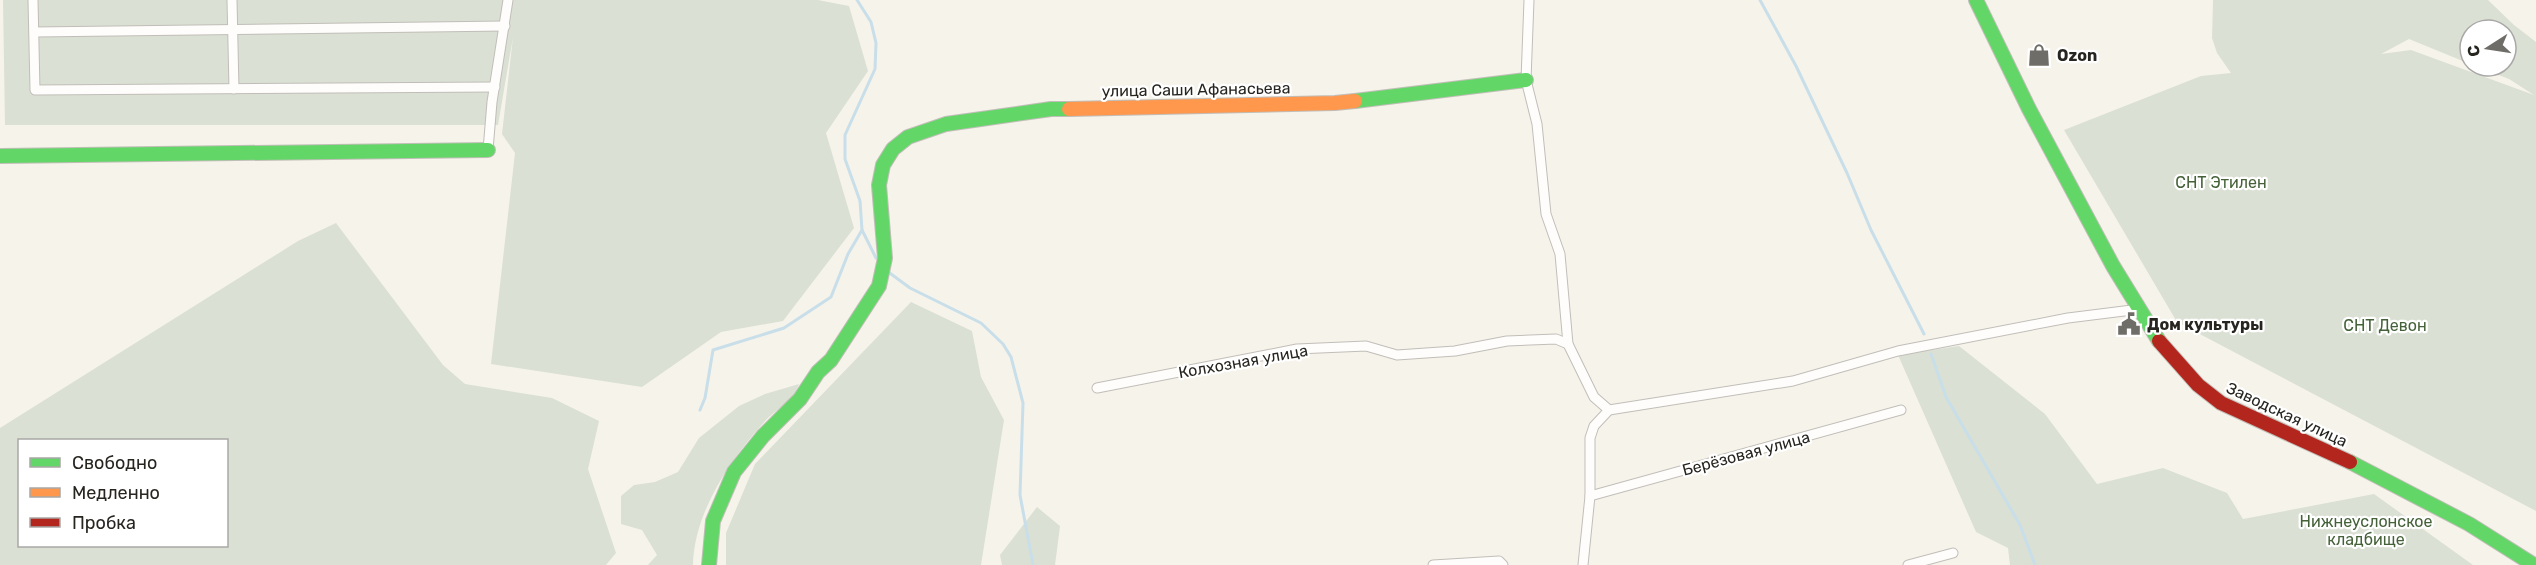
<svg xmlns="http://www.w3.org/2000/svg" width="2536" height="565" viewBox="0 0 2536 565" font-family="Rubik,sans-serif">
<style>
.green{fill:#dae0d3;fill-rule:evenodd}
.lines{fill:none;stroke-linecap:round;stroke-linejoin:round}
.stream{stroke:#c8dee9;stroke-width:3}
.street-casing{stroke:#c1beb8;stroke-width:11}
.fast-casing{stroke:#c1beb8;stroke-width:16}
.slow-casing{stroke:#c1beb8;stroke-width:16}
.jam-casing{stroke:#c1beb8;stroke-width:16}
.street{stroke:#fefdfc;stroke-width:9}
.fast{stroke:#63d668;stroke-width:14}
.slow{stroke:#ff974d;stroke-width:14}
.jam{stroke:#b3261e;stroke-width:14}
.labels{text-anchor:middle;stroke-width:4.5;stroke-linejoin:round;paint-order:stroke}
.poi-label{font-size:16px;font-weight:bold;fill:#272520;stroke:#fff;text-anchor:start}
.street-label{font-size:16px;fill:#272520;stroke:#fff}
.park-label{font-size:16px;fill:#446138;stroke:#fff}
</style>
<rect width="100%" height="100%" fill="#f6f3eb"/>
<g class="green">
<path d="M3 0H818L849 6 868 71 826 133 854 228 783 321 721 332 642 387 491 364 515 153 502 134 513 37 498 125H5Z"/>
<path d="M2213 0H2488L2514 25 2536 42V511L2177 322 2064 130 2201 76 2231 73 2217 53 2212 38ZM2470 30H2506V66H2476L2509 79 2534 95 2411 50 2381 54 2409 39 2470 64Z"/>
<path d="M336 223 443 365 465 384 552 398 599 421 588 469 616 553 606 565H0V428L298 241ZM20 440H226V546H20Z"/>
<path d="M911 302 972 331 981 377 1004 420 981 565H726V533L755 464Z"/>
<path d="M1959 346 2045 414 2097 484 2163 468 2227 493 2243 519 2374 494 2473 565H2010L2008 548 1976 532 1898 355Z"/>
<path d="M799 384C793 401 778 408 766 420 731 458 694 512 693 565H648L657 555 642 530 621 524V496L634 485 655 482 678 472 699 438 739 406 765 394Z"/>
<path d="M1037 507 1060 526 1055 565H1002L1000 555Z"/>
</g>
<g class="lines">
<g class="stream">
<path d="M1760 0 1796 66 1847 173 1871 230 1924 334"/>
<path d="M862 230 876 258"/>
<path d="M887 271 910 288 981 323 1003 344 1011 357 1023 403 1020 495 1033 565"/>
<path d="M1931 354 1946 397 2020 525 2035 565"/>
<path d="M700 410 705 398 713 350 784 328 831 297 848 254 862 230 860 201 845 159V135L875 69 876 43 871 22 857 0"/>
</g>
<g class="street-casing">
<g id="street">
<path d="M33 0 35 90 495 87"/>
<path d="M232 0 234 89"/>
<path d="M1529 0 1526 80 1537 124 1546 214 1560 254 1568 344 1594 397 1609 410 1594 426 1590 438V496L1583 565"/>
<path d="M34 32 505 26"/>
<path d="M488 150 492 102 508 0"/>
<path d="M1097 388 1297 349 1366 346 1397 355 1455 351 1507 341 1556 339 1568 344"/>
<path d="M1609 410 1793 381 1898 351 2068 318 2140 309"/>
<path d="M1590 496 1901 410"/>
<path d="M1433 565 1499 561 1503 565"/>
<path d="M1908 565 1953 553"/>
</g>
</g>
<g class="fast-casing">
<g id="fast">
<path d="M1976 0 2029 109 2113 266 2159 341"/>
<path d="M1355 101 1526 80"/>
<path d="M0 156 488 150"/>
<path d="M2350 462 2469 524 2534 565"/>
<path d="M709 565 713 521 734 472 763 436 800 399 818 372 831 360 879 286 885 258 879 185 883 165 893 149 908 137 946 124 1051 109H1069"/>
</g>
</g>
<g class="slow-casing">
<path id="slow" d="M1069 109 1335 103 1355 101"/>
</g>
<g class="jam-casing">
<path id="jam" d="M2159 341 2198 385 2221 403 2350 462"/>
</g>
<use href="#street" class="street"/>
<use href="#fast" class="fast"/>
<use href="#slow" class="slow"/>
<use href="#jam" class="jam"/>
</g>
<defs>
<g id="shop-bare" transform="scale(1.8)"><path d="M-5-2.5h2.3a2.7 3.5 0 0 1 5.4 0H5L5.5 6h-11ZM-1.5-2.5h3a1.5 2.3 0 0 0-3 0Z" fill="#6f6d67" stroke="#fff" stroke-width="2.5" paint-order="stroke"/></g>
<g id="civic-bare" transform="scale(1.8)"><path d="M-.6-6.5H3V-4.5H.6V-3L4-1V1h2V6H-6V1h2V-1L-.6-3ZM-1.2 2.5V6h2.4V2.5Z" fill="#6f6d67" stroke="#fff" stroke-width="2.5" paint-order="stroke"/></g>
</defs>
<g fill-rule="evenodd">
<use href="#shop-bare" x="2039" y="55"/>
<use href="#civic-bare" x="2129" y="324"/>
</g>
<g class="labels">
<g class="poi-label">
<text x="2057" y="61">Ozon</text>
<text x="2147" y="330">Дом культуры</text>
</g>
<g class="street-label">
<text transform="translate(1196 89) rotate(-1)" y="6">улица Саши Афанасьева</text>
<text transform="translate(1243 361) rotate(-10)" y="6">Колхозная улица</text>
<text transform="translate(2287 414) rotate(25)" y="6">Заводская улица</text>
<text transform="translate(1746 453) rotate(-15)" y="6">Берёзовая улица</text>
</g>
<g class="park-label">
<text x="2221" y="188">СНТ Этилен</text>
<text x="2385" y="331">СНТ Девон</text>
<text x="2366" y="527">Нижнеуслонское<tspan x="2366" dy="18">кладбище</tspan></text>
</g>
</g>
<rect x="18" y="439" width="210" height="108" fill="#ffffff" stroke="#a9a8a6" stroke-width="1.5"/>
<rect x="30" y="458" width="30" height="9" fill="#63d668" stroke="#a9a8a6" stroke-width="1.5"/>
<text x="72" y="469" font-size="18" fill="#272520">Свободно</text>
<rect x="30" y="488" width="30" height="9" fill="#ff974d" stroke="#a9a8a6" stroke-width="1.5"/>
<text x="72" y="499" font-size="18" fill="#272520">Медленно</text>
<rect x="30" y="518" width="30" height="9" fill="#b3261e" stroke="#a9a8a6" stroke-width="1.5"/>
<text x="72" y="529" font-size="18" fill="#272520">Пробка</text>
<g transform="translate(2488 48) rotate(258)"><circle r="28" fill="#ffffff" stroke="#a9a8a6" stroke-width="1.5"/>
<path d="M0-4.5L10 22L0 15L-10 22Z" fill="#6f6d67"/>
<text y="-9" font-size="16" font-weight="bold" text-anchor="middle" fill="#272520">С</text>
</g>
</svg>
